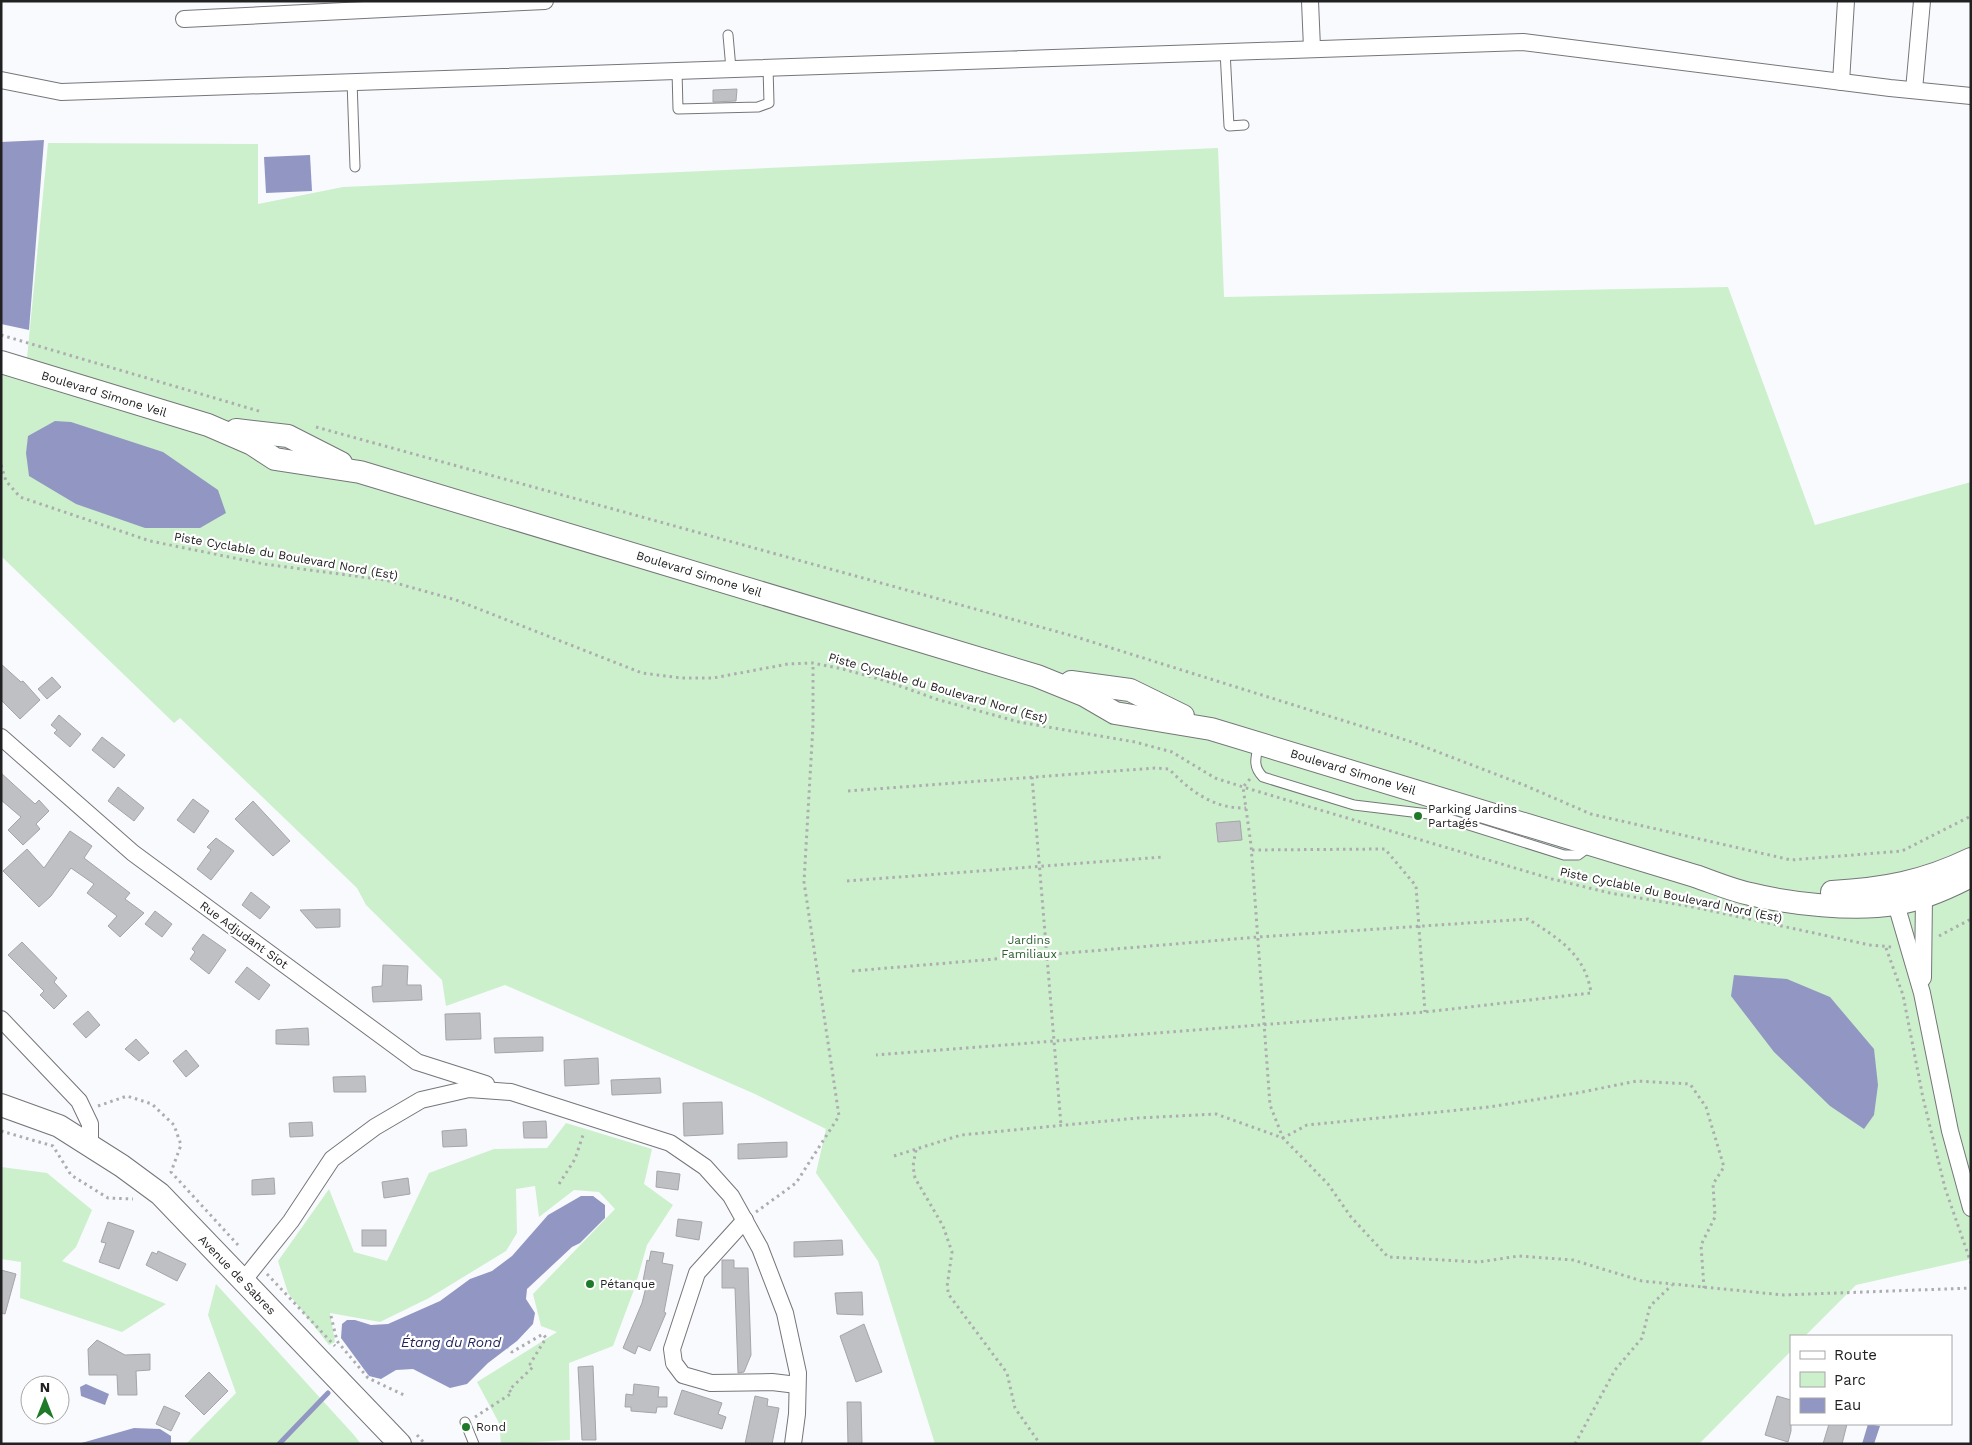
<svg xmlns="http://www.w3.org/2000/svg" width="1972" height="1445" viewBox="0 0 1972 1445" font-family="'Work Sans',sans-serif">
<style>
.green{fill:#ccf0cc}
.water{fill:#9197c2}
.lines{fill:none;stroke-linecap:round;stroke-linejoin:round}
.stream{stroke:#9197c2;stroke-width:5}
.building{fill:#bfc0c4;stroke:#a5a5a9}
.service-casing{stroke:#757679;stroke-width:11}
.minor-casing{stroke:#757679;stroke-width:18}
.secondary-casing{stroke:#757679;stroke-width:24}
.path{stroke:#adadb0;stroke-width:3;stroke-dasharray:2.5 4;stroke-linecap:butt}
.service{stroke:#fff;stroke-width:9}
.minor{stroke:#fff;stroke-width:16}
.secondary{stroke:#fff;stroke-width:22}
.poi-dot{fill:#1e7a29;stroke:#fff;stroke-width:2}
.labels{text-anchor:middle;stroke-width:4.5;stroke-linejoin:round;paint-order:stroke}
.street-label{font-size:12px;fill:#212122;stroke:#fff}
.poi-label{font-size:12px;fill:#212122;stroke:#fff;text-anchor:start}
.park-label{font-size:12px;fill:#306333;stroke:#fff}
.water-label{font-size:14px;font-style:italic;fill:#24255b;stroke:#fff}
</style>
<rect width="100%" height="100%" fill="#f9fafe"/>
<g class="green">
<path d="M48 143 258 144V204L343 187 1218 148 1224 297 1728 287 1815 525 1971 482V1259L1856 1285 1805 1336H1791V1351L1699 1444H935L878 1261 816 1173 826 1129 755 1094 505 985 446 1006 442 980 366 905 357 888 180 718 174 723 1 556V367L27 358Z"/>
<path d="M566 1123 652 1149 644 1184 673 1205 647 1245 635 1287 613 1346 569 1363 570 1440 501 1444 499 1423 477 1382 557 1332 541 1326 533 1294 615 1209 599 1192 574 1190 539 1217 535 1186 516 1189 517 1233 506 1251 429 1298 380 1322 330 1313 335 1342 329 1345 288 1293 278 1261 329 1189 354 1252 387 1261 429 1173 494 1149 547 1148Z"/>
<path d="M1 1167 47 1173 92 1210 76 1247 62 1261 166 1304 122 1332 20 1298 21 1262 1 1259Z"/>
<path d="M216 1284 354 1435 361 1444H186L236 1393 208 1315Z"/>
</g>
<g class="water">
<path d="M44 140 29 330 1 324V142Z"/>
<path d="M310 155 312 191 266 193 264 157Z"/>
<path d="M55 421 71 422 163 452 218 490 226 513 200 528H145L76 504 29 476 26 453 28 436Z"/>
<path d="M1734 975 1787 979 1830 997 1874 1049 1878 1085 1874 1115 1864 1129 1830 1106 1774 1052 1731 996Z"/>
<path d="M581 1196H593L605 1205V1218L580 1243 572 1247 527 1289 526 1299 535 1313 533 1324 517 1341 488 1363 467 1384 450 1388 413 1369 396 1370 381 1379 369 1376 341 1338 342 1324 347 1320H355L371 1325 388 1324 440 1301 470 1279 492 1271 512 1256 548 1215Z"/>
<path d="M86 1384 109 1394 105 1405 81 1396 80 1387Z"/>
<path d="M1868 1424 1880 1426 1874 1444H1862Z"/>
<path d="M134 1428 160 1429 171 1436V1444H78Z"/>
</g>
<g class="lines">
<path class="stream" d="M279 1444 328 1393"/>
</g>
<g class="building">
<path d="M737 89 736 101 713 102V90Z"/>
<path d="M1 664 21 682 23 681 40 700 20 719 1 700Z"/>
<path d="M52 677 61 687 47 699 38 689Z"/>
<path d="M59 715 81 734 70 747 54 733 57 730 51 725Z"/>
<path d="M102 737 125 755 114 768 92 750Z"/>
<path d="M1 773 35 804 39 800 49 811 36 824 40 829 23 845 8 830 21 817 1 800Z"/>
<path d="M118 787 144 808 134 821 108 801Z"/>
<path d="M193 799 209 811 194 833 177 820Z"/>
<path d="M253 801 290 841 273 856 235 819Z"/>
<path d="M1240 821 1242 840 1218 842 1216 823Z"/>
<path d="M70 831 92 846 84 858 130 893 125 899 144 913 120 937 108 926 117 916 87 893 94 884 71 868 51 896 39 907 3 871 27 849 44 868Z"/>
<path d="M216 838 234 851 211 880 197 869 211 850 207 847Z"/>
<path d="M251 892 270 907 260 919 242 905Z"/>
<path d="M340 909V927L316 928 300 910Z"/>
<path d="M155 911 172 924 162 937 145 924Z"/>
<path d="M203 934 226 950 209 974 190 959 195 952 192 949Z"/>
<path d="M22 942 57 978 54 982 67 996 54 1009 40 995 44 991 8 955Z"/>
<path d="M383 965 408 966 407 985H421L422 1000 373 1002 372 987 382 986Z"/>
<path d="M247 967 270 985 259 1000 235 982Z"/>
<path d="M88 1011 100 1025 86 1038 73 1024Z"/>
<path d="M480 1013 481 1039 446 1040 445 1014Z"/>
<path d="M308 1028 309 1045 276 1044V1030Z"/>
<path d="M543 1037V1051L495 1053 494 1038Z"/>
<path d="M136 1039 149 1053 139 1061 125 1049Z"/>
<path d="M186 1050 199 1066 186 1077 173 1061Z"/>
<path d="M598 1058 599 1084 565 1086 564 1060Z"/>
<path d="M365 1076 366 1092H334L333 1077Z"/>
<path d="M660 1078 661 1093 612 1095 611 1080Z"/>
<path d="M722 1102 723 1134 684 1136 683 1103Z"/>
<path d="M546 1121 547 1138H524L523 1122Z"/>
<path d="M312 1122 313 1136 290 1137 289 1123Z"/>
<path d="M466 1129 467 1146 443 1147 442 1131Z"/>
<path d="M787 1142V1157L738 1159V1144Z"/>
<path d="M657 1171 680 1174 678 1190 656 1187Z"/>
<path d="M274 1178 275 1194 252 1195V1180Z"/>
<path d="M408 1178 410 1194 384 1198 382 1182Z"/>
<path d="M678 1219 702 1222 699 1240 676 1236Z"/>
<path d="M108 1222 134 1231 119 1269 99 1262 106 1243 101 1242Z"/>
<rect x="362" y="1230" width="24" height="16"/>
<path d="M842 1240 843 1255 794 1257V1242Z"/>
<path d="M158 1251 186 1264 177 1281 146 1265 152 1252 157 1254Z"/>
<path d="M651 1251 664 1253 662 1263 673 1265 664 1312 666 1313 650 1351 638 1346 635 1354 623 1348 642 1303 646 1287 642 1286 647 1260 649 1261Z"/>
<path d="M722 1260H734V1268H748L751 1355 744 1372 738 1373 735 1288H722Z"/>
<path d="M1 1270 16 1274 5 1314 1 1313Z"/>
<path d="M862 1292 863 1315 837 1314 835 1293Z"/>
<path d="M864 1324 882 1372 856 1382 840 1336Z"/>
<path d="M97 1340 125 1355 150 1354V1370L136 1371 137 1395H118L117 1375H89L88 1349Z"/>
<path d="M593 1366 596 1440H582L578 1367Z"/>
<path d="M209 1372 228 1391 204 1415 185 1396Z"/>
<path d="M634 1384 659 1387 658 1397H667V1407H657L656 1413 631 1411V1407H625L626 1394 633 1395Z"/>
<path d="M682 1390 722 1403 718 1414 726 1417 722 1429 674 1414Z"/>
<path d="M755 1396 768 1399 767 1406 779 1408 772 1444H745Z"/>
<path d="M1777 1396 1791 1400V1431L1788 1442 1765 1435Z"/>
<path d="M847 1402H861L862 1444H848Z"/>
<path d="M164 1406 180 1413 171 1431 156 1424Z"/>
<path d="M1829 1424H1847L1842 1444H1823Z"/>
</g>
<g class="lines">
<g class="service-casing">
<g id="service">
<path d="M728 35 731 69"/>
<path d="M1225 51 1229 126 1244 125"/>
<path d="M677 71 678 109 758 107 769 103 768 67"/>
<path d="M352 81 355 167"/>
<path d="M1259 743C1256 757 1252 766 1263 777L1354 805 1437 815 1564 855H1578L1589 847"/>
<path d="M465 1422 474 1444"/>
</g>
</g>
<g class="minor-casing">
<g id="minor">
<path d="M1310 1 1312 48"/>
<path d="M184 19 545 1"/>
<path d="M1 80 61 92 1523 42 1890 88 1971 96"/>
<path d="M1841 82 1846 1"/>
<path d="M1914 90 1922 1"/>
<path d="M1 737 133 853 417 1062 486 1084"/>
<path d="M1896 904 1922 993 1950 1131 1971 1208"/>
<path d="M1923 978 1924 896"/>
<path d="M1 1019 79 1101 90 1124V1144"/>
<path d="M745 1220 697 1273 672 1349 674 1363 683 1375 711 1383 772 1382 797 1385"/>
<path d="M243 1281 291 1221 332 1159 375 1127 421 1100 469 1089 511 1092 670 1143 705 1167 731 1196 760 1248 785 1313 798 1373 797 1414 793 1444"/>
</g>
</g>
<g class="secondary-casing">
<g id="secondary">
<path d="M1 362 208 425 252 444 275 459 360 472 1037 676 1084 695 1115 713 1211 729 1695 876C1713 882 1731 890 1750 894 1790 904 1854 911 1895 904 1921 900 1948 888 1971 876"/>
<path d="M236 430 288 436 341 463"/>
<path d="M1071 682 1130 690 1183 716"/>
<path d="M1832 892C1884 889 1923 882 1971 859"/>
<path d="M1 1105 59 1126 122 1166 160 1194 400 1444"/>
</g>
</g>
<g class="path">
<path d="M1 335 262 412"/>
<path d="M316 427 1073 636 1412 742 1524 785 1591 814 1791 860 1902 851 1971 816"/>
<path d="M1 465 6 481 20 497 150 541 264 564 385 580 456 600 642 673 681 678H713L788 664 813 663 843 669 886 681 936 699 1019 722 1135 742 1172 752 1215 778 1243 787 1552 879 1610 893 1693 907 1870 945 1892 947"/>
<path d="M1032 777 1061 1125"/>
<path d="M1250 779 1243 787 1251 845 1270 1105 1283 1138 1328 1184 1351 1217 1388 1257 1479 1262 1519 1256 1573 1260 1642 1281 1784 1295 1971 1288"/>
<path d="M848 791 1155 768 1169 769C1190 791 1214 809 1246 808"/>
<path d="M1252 850 1385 849 1416 886 1425 1012"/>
<path d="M847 881 1163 857"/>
<path d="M1939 936 1971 919"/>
<path d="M1886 948 1903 995 1923 1098 1945 1188 1971 1263"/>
<path d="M852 971 1258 937 1528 919C1558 938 1586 955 1591 993L1425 1012 876 1055"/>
<path d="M98 1106 127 1096 152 1104 174 1125 181 1145 171 1172 238 1245"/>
<path d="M1 1131 53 1146 71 1175 108 1198 133 1199"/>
<path d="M916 1150 913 1166 915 1178 943 1226 952 1252 947 1287 949 1295 1007 1373 1015 1408 1040 1444"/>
<path d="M894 1156 961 1135 1138 1118 1216 1114 1283 1138 1307 1125 1489 1107 1577 1093 1637 1081 1690 1084 1706 1107 1724 1167 1713 1184 1715 1217 1701 1245 1704 1288"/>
<path d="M559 1184 575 1159 584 1132"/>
<path d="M756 1212 796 1183 839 1116 804 882 813 725V663"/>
<path d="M267 1274 335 1346"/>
<path d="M331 1316 337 1341 368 1378 406 1396"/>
<path d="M475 1417 512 1393 509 1390 533 1367 530 1364 546 1338 543 1334 512 1352 508 1348"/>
<path d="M417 1435 425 1444"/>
<path d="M1575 1444 1615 1370 1642 1338 1650 1306 1672 1285"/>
</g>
<use href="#service" class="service"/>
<use href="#minor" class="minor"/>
<use href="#secondary" class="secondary"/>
</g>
<g class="poi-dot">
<circle cx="1418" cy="816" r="5"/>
<circle cx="590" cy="1284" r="5"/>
<circle cx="466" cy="1427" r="5"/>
</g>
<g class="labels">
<g class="street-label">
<text transform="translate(104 394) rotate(17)" y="4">Boulevard Simone Veil</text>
<text transform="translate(286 556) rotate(10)" y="4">Piste Cyclable du Boulevard Nord (Est)</text>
<text transform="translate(699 574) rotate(17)" y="4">Boulevard Simone Veil</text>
<text transform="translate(938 688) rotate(16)" y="4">Piste Cyclable du Boulevard Nord (Est)</text>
<text transform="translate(1353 772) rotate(17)" y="4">Boulevard Simone Veil</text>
<text transform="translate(1671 895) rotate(12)" y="4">Piste Cyclable du Boulevard Nord (Est)</text>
<text transform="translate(244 935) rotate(36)" y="4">Rue Adjudant Siot</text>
<text transform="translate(237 1275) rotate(46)" y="4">Avenue de Sabres</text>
</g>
<g class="poi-label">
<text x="1428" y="813">Parking Jardins<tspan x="1428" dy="14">Partagés</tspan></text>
<text x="600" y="1288">Pétanque</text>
<text x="476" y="1431">Rond</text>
</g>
<g class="park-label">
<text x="1029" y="944">Jardins<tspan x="1029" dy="14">Familiaux</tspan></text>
</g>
<g class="water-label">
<text x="451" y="1347">Étang du Rond</text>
</g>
</g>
<rect width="1972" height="1445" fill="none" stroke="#212122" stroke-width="5"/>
<rect x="1790" y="1335" width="162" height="90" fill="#ffffff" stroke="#a6a6a7"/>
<rect x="1800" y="1351" width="25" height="8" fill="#ffffff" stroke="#a6a6a7"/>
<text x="1834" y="1360" font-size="15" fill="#212122">Route</text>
<rect x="1800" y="1372" width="25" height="15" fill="#ccf0cc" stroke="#a6a6a7"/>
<text x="1834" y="1385" font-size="15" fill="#212122">Parc</text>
<rect x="1800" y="1398" width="25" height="15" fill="#9197c2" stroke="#a6a6a7"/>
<text x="1834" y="1410" font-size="15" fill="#212122">Eau</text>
<g transform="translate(45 1400)"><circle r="24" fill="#ffffff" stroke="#a6a6a7"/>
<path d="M0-4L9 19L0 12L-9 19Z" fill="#1e7a29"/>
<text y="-8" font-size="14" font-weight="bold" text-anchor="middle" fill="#212122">N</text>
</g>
</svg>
